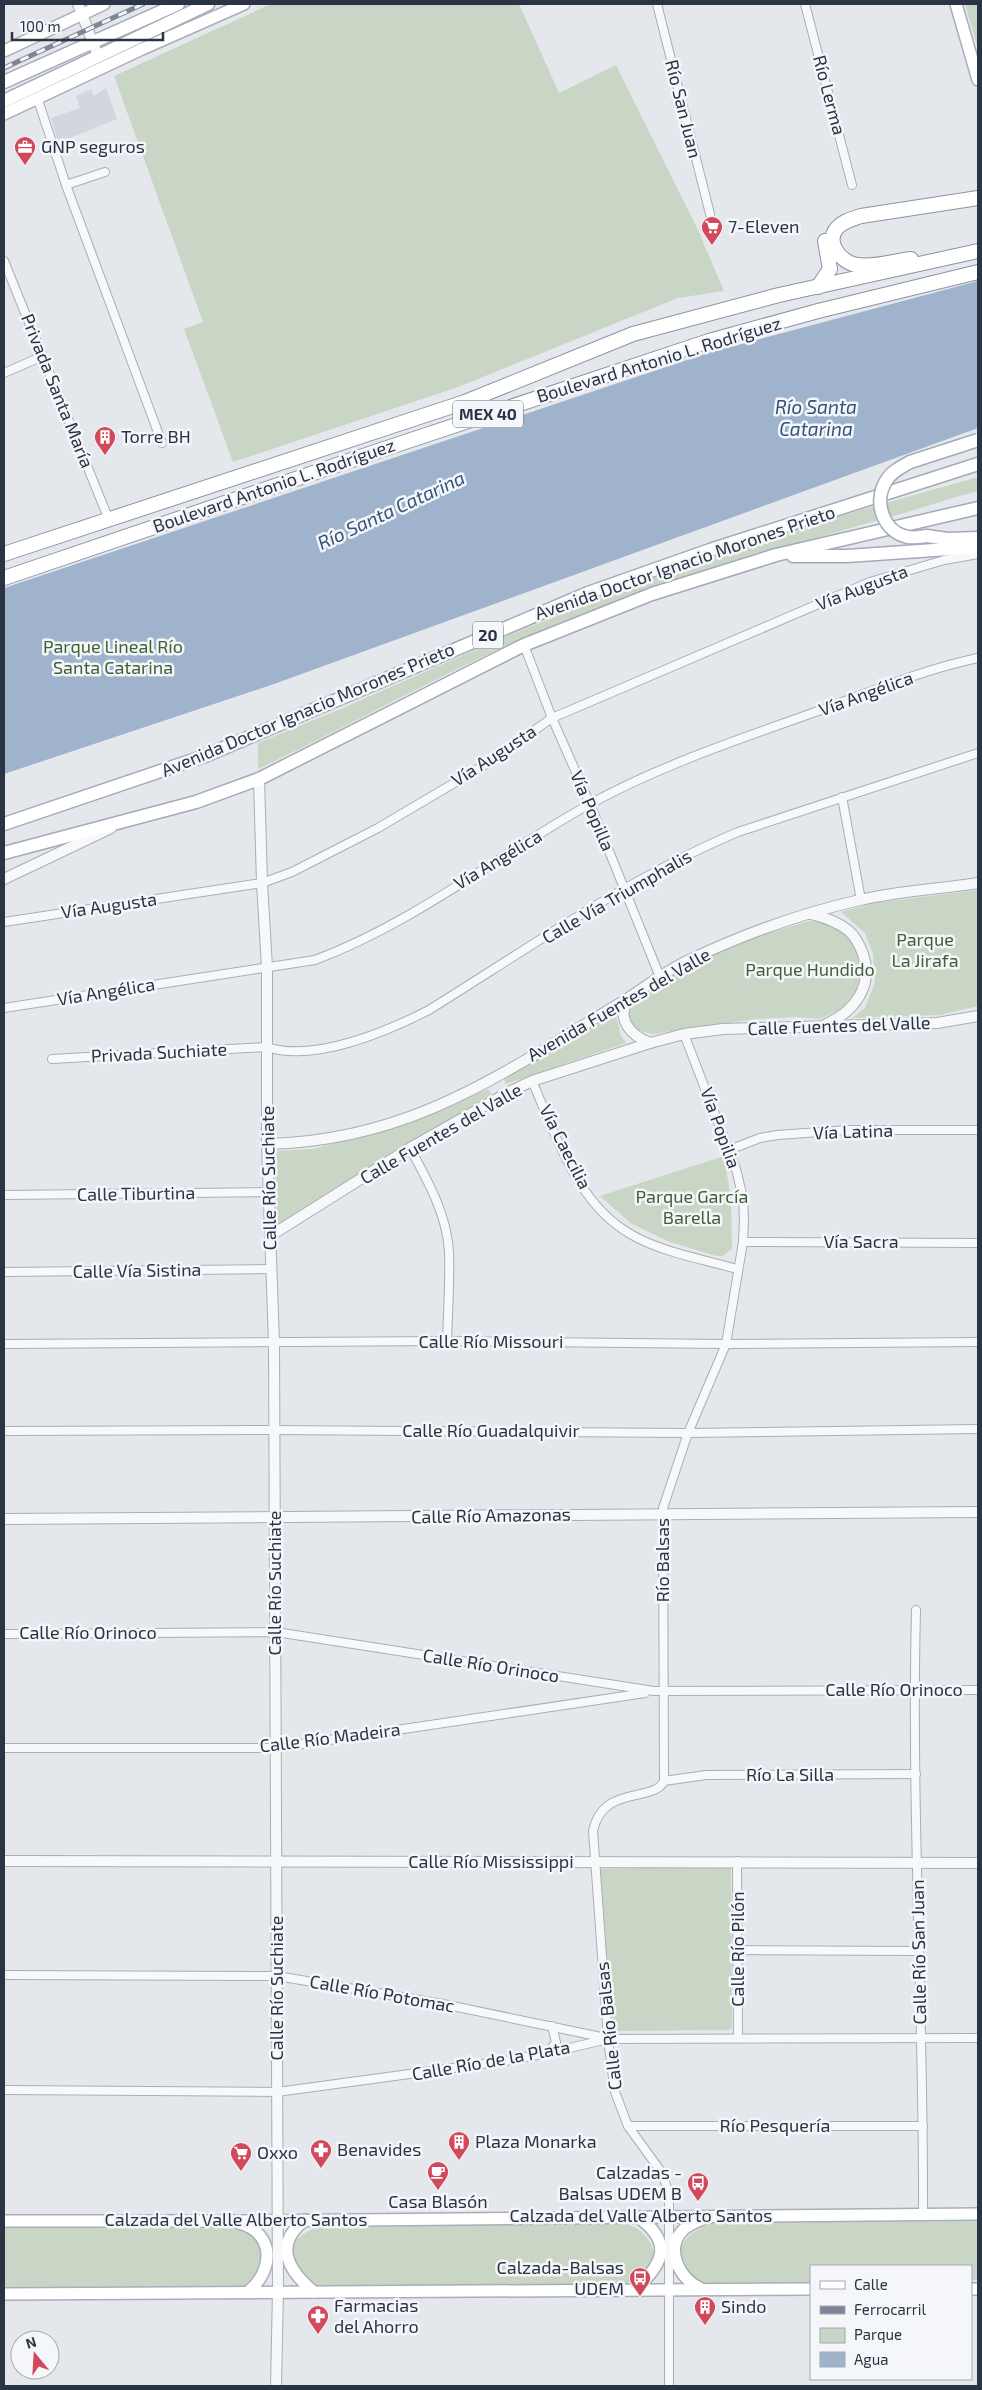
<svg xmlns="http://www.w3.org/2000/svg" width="982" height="2390" viewBox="0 0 982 2390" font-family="'Exo 2',sans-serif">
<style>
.built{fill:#d2d6de}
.green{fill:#c9d6c5}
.water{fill:#9fb4cc}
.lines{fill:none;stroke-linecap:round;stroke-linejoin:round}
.minor-casing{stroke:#a9aeb7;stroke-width:10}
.tertiary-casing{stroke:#a9aeb7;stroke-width:12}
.secondary-casing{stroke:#a9aeb7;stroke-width:14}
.primary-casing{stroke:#a3abb8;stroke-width:15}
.trunk-casing{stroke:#8b94a3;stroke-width:16}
.minor{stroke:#f7f8fa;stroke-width:8}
.tertiary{stroke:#f7f8fa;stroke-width:10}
.secondary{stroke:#fff;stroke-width:11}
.primary{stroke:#fff;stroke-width:12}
.trunk{stroke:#fff;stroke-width:14}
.rail-casing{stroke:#7d8696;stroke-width:5}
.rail{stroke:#f4f6f9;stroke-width:3;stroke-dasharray:9;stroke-linecap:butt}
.primary-bridge-casing{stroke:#a3abb8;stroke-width:15;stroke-linecap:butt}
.primary-bridge{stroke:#fff;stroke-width:12}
.labels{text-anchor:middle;stroke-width:5;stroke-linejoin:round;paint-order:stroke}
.shield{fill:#f4f6f9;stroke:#676e7b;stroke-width:1}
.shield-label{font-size:16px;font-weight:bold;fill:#2b3445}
.street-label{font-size:18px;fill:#2b3445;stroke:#f4f6f9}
.poi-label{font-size:18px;fill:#2b3445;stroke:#f4f6f9;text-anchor:start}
.park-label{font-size:18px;fill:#3f6138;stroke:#f4f6f9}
.water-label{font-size:19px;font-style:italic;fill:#34527a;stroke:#f4f6f9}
</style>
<rect width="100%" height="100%" fill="#e4e7ec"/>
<path class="built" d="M106 88 117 119 58 143 51 118 80 108 76 96 91 89 94 96Z"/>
<g class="green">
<path d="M271 4H519L559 93 616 65 698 230 724 291 678 298 458 387 233 462 184 329 203 322 114 76Z"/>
<path d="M965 4H978V49Z"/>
<path d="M978 477V491C953 497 929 506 904 513 799 543 694 571 592 610 476 653 369 717 258 769V743L343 708 495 641 654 577 847 514Z"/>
<path d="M978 890V1006L940 1015 852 1018 865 1008 875 982 873 954 865 933 841 912 874 903Z"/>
<path d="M810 921 829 923 854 942 862 970 856 992 841 1009 820 1019 795 1017 756 1019 652 1034 635 1030 626 1012C652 968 761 934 810 921Z"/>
<path d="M615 1012 621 1036 626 1043 506 1084 504 1079Z"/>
<path d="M488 1089 492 1095 277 1225 274 1151 313 1149 395 1128Z"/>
<path d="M724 1156 731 1199 732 1248 723 1256H716L670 1242 632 1224 600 1196Z"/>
<path d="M728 1866 731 1869 732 2028 729 2030 614 2031 612 2027 600 1869Z"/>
<path d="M978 2221V2280H971V2266H811V2283C788 2283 711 2289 694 2280 687 2277 678 2263 679 2255 682 2237 696 2230 710 2223Z"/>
<path d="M615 2222C621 2224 629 2224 634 2227 656 2238 662 2267 640 2281 635 2284 626 2283 620 2284L315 2288C295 2265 275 2245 315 2228Z"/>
<path d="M242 2227 259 2238 266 2254 254 2284 237 2289 4 2290V2228Z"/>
</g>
<path class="water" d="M978 281V428L274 684 4 774V588L711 352Z"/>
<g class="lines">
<g class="minor-casing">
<g id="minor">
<path d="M657 4 710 214"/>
<path d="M805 4 852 185"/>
<path d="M38 100 66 185 162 443"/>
<path d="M66 185 105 172"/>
<path d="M4 261 109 520"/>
<path d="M4 373 43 356"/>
<path d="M524 645 552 718 590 804 660 977"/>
<path d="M842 797 861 900"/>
<path d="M4 922 262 883 292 872 378 828 483 766 552 718 870 582 944 560 978 554"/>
<path d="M4 1008 315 960C414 923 498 855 590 804 663 764 743 738 821 710 872 691 925 669 978 658"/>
<path d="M52 1059 267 1047C314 1063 388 1031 429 1010 530 947 629 878 738 832L978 753"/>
<path d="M532 1081C556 1135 577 1205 632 1235 664 1253 703 1259 737 1269"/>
<path d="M410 1148C427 1180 447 1214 449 1252 450 1281 448 1311 447 1341"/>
<path d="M729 1150 760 1138 777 1135 848 1130H978"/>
<path d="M4 1195 268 1192"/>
<path d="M743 1242 978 1243"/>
<path d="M4 1272 271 1269"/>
<path d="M4 1344 447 1341 726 1344 978 1342"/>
<path d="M4 1431 274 1430 688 1433 978 1429"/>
<path d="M916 1610C911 1812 924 2013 923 2214"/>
<path d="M4 1634 276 1632 654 1691 978 1690"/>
<path d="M4 1748H276L645 1693"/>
<path d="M664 1781 706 1775 916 1774"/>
<path d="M737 1861 738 2038"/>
<path d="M738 1950 918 1951"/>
<path d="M4 1975 277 1976 443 2004 606 2038"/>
<path d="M548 2053 556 2042 552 2026"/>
<path d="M4 2090 277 2092 505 2061 548 2053 608 2039 978 2038"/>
<path d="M628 2126H923"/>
<path d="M669 2386V2194L662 2173 628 2126 615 2092 608 2039 593 1831C603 1784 654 1803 664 1781L663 1508 688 1433 726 1344 743 1242 744 1220 743 1198 736 1169 684 1034"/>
</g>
</g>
<g class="tertiary-casing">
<g id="tertiary">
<path d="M78 4 98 56"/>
<path d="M259 779 262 883 267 967V1144L274 1343 278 2291 276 2386"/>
<path d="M4 879 111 828"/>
<path d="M811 914C826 918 838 922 849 931 856 937 860 946 863 954 874 986 854 1012 826 1024"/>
<path d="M627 999C617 1020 630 1035 650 1043"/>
<path d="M267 1144C409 1141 500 1075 617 1005 641 991 663 972 689 960 742 935 802 913 860 900 898 891 939 889 978 883"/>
<path d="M270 1236 410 1148 509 1092 532 1081 650 1043 684 1034 723 1029 937 1023 978 1016"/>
<path d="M4 1519 978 1512"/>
<path d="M4 1861 978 1863"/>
</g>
</g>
<g class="secondary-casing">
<g id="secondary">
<path d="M956 4 978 80"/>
<path d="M4 51 104 4"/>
<path d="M4 114 142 49 244 4"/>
<path d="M305 2220C273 2244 288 2271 314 2292"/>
<path d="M4 2221H250L978 2214"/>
<path d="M239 2223C275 2233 274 2270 249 2291"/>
<path d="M700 2288C679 2279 664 2248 684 2229 690 2224 698 2221 705 2218"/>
<path d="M635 2289C664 2264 673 2242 638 2217"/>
<path d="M971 2289H978"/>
<path d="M4 2294 811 2289"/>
</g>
</g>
<g class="primary-casing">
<g id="primary">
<path d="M4 82 178 4"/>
<path d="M4 101 208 4"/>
<path d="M927 536 947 539 978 538"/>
<path d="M793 556H847L978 547"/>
<path d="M4 824 205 756 588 593 710 550 978 464"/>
<path d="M4 853 196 802 259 779 524 645 652 594 776 555 978 508"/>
</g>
</g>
<g class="trunk-casing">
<g id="trunk">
<path d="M911 259C894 261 874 268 857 265 842 263 824 243 837 228 843 221 852 219 861 216L978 198"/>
<path d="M818 287 830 269 825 241"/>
<path d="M4 554 465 402 633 334 779 295 978 251"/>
<path d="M4 578 378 451 709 341 818 311 978 272"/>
</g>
</g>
<use href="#minor" class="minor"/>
<use href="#tertiary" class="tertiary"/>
<use href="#secondary" class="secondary"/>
<use href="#primary" class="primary"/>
<use href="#trunk" class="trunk"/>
<g class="rail-casing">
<path id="rail" d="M4 68 143 4"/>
</g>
<use href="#rail" class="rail"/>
<g class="primary-bridge-casing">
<path id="primary-bridge" d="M927 536C921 537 914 538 908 537 883 532 873 502 886 481 891 472 901 467 910 462L978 440"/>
</g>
<use href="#primary-bridge" class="primary-bridge"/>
</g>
<defs>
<g id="office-pin" transform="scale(1.125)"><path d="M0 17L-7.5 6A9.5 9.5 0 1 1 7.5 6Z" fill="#d1495b" stroke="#f4f6f9"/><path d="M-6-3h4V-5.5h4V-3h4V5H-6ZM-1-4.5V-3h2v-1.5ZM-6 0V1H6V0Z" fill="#fff"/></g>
<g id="supermarket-pin" transform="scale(1.125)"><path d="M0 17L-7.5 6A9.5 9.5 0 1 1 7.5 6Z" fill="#d1495b" stroke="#f4f6f9"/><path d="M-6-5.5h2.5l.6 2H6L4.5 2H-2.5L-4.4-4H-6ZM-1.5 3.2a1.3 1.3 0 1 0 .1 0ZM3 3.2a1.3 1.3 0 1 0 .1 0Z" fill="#fff"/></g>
<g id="building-pin" transform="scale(1.125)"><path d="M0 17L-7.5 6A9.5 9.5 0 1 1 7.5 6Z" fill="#d1495b" stroke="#f4f6f9"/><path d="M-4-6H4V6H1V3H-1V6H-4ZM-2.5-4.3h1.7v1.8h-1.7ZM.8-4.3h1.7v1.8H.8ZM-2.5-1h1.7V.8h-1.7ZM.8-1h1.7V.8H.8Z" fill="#fff"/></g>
<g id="pharmacy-pin" transform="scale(1.125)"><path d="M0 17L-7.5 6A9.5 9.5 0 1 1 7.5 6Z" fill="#d1495b" stroke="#f4f6f9"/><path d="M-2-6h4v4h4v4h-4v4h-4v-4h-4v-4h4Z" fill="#fff"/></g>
<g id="cafe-pin" transform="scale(1.125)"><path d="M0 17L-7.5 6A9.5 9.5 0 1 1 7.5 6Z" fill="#d1495b" stroke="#f4f6f9"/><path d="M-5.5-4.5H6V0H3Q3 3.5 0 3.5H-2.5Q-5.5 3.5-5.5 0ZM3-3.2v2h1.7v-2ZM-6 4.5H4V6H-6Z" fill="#fff"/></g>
<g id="bus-pin" transform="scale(1.125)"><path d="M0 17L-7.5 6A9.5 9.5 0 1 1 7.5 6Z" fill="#d1495b" stroke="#f4f6f9"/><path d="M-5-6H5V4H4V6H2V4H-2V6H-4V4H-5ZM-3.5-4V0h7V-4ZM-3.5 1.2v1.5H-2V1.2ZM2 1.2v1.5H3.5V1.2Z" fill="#fff"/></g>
</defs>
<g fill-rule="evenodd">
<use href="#office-pin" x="25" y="147"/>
<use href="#supermarket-pin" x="712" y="227"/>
<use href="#building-pin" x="105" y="437"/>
<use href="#building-pin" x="459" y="2142"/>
<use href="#pharmacy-pin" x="321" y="2150"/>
<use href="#supermarket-pin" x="241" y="2153"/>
<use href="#cafe-pin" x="438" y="2172"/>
<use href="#bus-pin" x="698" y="2183"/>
<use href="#bus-pin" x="640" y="2278"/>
<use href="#building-pin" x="705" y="2307"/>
<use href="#pharmacy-pin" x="318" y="2316"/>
</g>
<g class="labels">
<g class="shield">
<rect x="453" y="400.5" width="70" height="27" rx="4"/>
<rect x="473" y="621.5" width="30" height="27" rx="4"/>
</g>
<g class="shield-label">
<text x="488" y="420">MEX 40</text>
<text x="488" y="641">20</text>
</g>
<g class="street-label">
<text transform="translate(829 95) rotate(75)" y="6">Río Lerma</text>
<text transform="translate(683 109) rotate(76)" y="6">Río San Juan</text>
<text transform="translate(659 360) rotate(-17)" y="6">Boulevard Antonio L. Rodríguez</text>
<text transform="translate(57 391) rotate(68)" y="6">Privada Santa María</text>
<text transform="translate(274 486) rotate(-19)" y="6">Boulevard Antonio L. Rodríguez</text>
<text transform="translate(685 563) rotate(-19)" y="6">Avenida Doctor Ignacio Morones Prieto</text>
<text transform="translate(862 588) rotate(-21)" y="6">Vía Augusta</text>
<text transform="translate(866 694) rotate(-20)" y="6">Vía Angélica</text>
<text transform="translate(308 710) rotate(-23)" y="6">Avenida Doctor Ignacio Morones Prieto</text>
<text transform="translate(494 756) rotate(-33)" y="6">Vía Augusta</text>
<text transform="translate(592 811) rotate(67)" y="6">Vía Popilla</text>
<text transform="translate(498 860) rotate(-31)" y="6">Vía Angélica</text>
<text transform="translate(617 897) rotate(-30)" y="6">Calle Vía Triumphalis</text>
<text transform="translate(109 906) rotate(-8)" y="6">Vía Augusta</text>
<text transform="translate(106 992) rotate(-9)" y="6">Vía Angélica</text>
<text transform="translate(619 1005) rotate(-30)" y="6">Avenida Fuentes del Valle</text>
<text transform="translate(839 1026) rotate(-2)" y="6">Calle Fuentes del Valle</text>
<text transform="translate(159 1053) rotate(-3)" y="6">Privada Suchiate</text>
<text transform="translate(720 1128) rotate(70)" y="6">Vía Popilia</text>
<text transform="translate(853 1132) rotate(-2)" y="6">Vía Latina</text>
<text transform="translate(441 1134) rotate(-30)" y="6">Calle Fuentes del Valle</text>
<text transform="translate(565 1147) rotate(63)" y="6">Vía Caecilia</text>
<text transform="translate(269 1178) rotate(-91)" y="6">Calle Río Suchiate</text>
<text transform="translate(136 1194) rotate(-1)" y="6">Calle Tiburtina</text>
<text x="861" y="1248">Vía Sacra</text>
<text transform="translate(137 1271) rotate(-1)" y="6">Calle Vía Sistina</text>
<text x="491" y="1348">Calle Río Missouri</text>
<text x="491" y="1437">Calle Río Guadalquivir</text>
<text transform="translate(491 1516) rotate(-1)" y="6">Calle Río Amazonas</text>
<text transform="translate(663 1560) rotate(-90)" y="6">Río Balsas</text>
<text transform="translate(275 1583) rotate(-90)" y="6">Calle Río Suchiate</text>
<text x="88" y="1639">Calle Río Orinoco</text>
<text transform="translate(491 1666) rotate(9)" y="6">Calle Río Orinoco</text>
<text x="894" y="1696">Calle Río Orinoco</text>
<text transform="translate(330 1738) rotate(-7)" y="6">Calle Río Madeira</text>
<text x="790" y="1781">Río La Silla</text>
<text x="491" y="1868">Calle Río Mississippi</text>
<text transform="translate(738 1949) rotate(-90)" y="6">Calle Río Pilón</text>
<text transform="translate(919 1952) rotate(-91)" y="6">Calle Río San Juan</text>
<text transform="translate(277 1988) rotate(-90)" y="6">Calle Río Suchiate</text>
<text transform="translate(382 1994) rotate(10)" y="6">Calle Río Potomac</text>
<text transform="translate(609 2026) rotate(-96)" y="6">Calle Río Balsas</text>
<text transform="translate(491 2061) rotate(-10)" y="6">Calle Río de la Plata</text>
<text x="775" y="2132">Río Pesquería</text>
<text x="641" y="2222">Calzada del Valle Alberto Santos</text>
<text x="236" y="2226">Calzada del Valle Alberto Santos</text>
</g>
<g class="poi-label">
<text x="41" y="153">GNP seguros</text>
<text x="728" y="233">7-Eleven</text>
<text x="121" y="443">Torre BH</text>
<text x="475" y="2148">Plaza Monarka</text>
<text x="337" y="2156">Benavides</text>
<text x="257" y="2159">Oxxo</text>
<text x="682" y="2179" text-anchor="end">Calzadas -<tspan x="682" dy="21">Balsas UDEM B</tspan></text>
<text x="438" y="2208" text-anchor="middle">Casa Blasón</text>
<text x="624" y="2274" text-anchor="end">Calzada-Balsas<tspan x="624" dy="21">UDEM</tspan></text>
<text x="334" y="2312">Farmacias<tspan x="334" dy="21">del Ahorro</tspan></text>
<text x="721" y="2313">Sindo</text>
</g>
<g class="park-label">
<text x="113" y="653">Parque Lineal Río<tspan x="113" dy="21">Santa Catarina</tspan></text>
<text x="925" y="946">Parque<tspan x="925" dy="21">La Jirafa</tspan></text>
<text x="810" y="976">Parque Hundido</text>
<text x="692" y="1203">Parque García<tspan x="692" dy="21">Barella</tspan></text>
</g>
<g class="water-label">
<text x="816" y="414">Río Santa<tspan x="816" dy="22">Catarina</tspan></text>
<text transform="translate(391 510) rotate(-25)" y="7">Río Santa Catarina</text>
</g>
</g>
<rect width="982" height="2390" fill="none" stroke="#2b3445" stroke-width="10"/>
<rect x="810" y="2265" width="162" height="115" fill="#f4f6f9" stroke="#a4a8b1"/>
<rect x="820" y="2281" width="25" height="8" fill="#ffffff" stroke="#a4a8b1"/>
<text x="854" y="2290" font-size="15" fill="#2b3445">Calle</text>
<rect x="820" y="2306" width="25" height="8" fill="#7d8696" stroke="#a4a8b1"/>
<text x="854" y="2315" font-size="15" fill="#2b3445">Ferrocarril</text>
<rect x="820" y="2328" width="25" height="15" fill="#c9d6c5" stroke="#a4a8b1"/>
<text x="854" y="2340" font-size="15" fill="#2b3445">Parque</text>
<rect x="820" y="2352" width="25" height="15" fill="#9fb4cc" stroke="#a4a8b1"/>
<text x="854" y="2365" font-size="15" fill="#2b3445">Agua</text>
<g transform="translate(35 2355) rotate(342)"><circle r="24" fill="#f4f6f9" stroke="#a4a8b1"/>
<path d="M0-4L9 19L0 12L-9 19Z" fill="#d1495b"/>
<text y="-8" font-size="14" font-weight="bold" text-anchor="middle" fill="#2b3445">N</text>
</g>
<path d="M12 32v8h151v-8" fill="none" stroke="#2b3445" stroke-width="2.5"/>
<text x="20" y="32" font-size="15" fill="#2b3445" stroke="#f4f6f9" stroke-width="4" paint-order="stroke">100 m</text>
</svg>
